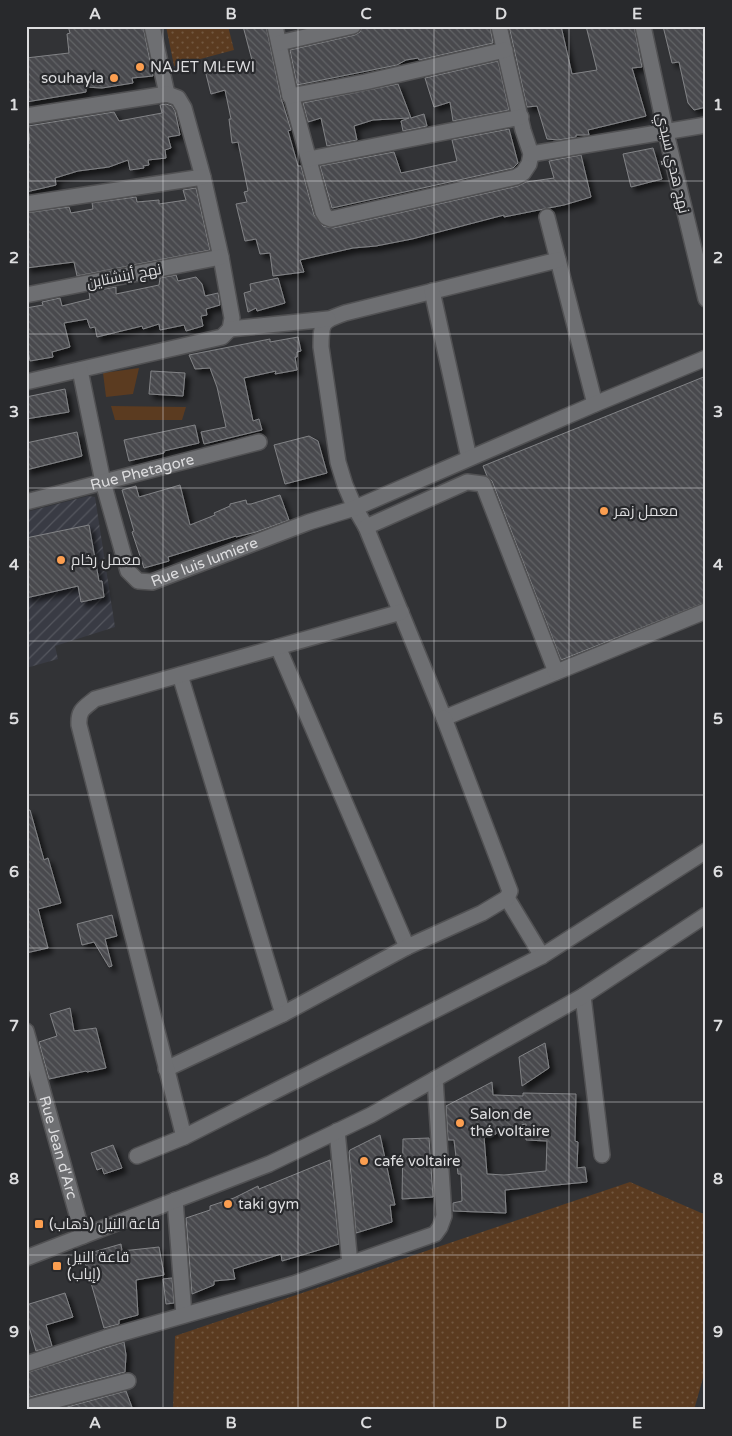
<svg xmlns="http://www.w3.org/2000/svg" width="732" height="1436" viewBox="0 0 732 1436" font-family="'Varela Round',Cairo,sans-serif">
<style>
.industrial{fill:url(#industrial-furrows)}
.grass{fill:url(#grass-dots)}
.garden{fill:#5b3b20}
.building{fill:url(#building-back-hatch);stroke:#828386;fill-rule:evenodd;filter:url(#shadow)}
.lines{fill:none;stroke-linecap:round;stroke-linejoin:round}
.street-casing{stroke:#515153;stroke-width:18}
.secondary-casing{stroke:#515153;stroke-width:18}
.street{stroke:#6e6f72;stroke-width:15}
.secondary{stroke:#6e6f72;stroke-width:15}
.grid{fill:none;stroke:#dddddf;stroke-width:1;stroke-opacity:0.55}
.poi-dot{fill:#fb9e50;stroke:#28292c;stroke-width:2}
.labels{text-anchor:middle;stroke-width:4.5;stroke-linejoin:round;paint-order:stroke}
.poi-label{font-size:15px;fill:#dddddf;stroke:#28292c;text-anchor:start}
.street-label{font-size:15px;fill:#dddddf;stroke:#28292c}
.neatline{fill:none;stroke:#dddddf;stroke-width:2}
.grid-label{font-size:16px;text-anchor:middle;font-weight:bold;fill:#dddddf}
</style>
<defs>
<pattern id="industrial-furrows" width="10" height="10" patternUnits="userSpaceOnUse" patternTransform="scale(1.25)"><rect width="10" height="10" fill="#393b44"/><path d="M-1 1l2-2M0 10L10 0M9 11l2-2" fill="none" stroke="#55575f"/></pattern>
<pattern id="grass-dots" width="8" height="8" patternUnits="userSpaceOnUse" patternTransform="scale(1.25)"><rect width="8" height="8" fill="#5b3b20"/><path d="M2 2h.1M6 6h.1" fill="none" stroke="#725740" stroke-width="1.8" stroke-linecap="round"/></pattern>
<pattern id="building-back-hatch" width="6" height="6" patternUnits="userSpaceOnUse" patternTransform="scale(1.25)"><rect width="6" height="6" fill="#48494d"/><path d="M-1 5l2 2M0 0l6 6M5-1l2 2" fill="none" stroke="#626366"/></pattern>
<filter id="shadow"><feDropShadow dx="4.5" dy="4.5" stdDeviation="2.5" flood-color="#0009"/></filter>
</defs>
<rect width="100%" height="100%" fill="#323336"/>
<path class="industrial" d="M88 496 95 497 115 627 55 646 58 659 26 668V512Z"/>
<g class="grass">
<path d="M166 26H228L234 50 174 66Z"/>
<path d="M630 1182 706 1215V1367L694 1410H173L175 1336Z"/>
</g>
<g class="garden">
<path d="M139 368 133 394 106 397 103 373Z"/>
<path d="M111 406 186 407 182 420H115Z"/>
</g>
<g class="building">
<path d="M68 26H143L153 76 132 78 133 83 102 88 86 87V92L26 102V58L69 53 67 34 70 33Z"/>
<path d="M243 26H266L281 98 291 130 288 131 298 166H301L314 215 323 226 333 228 518 186 526 182 554 178 549 161 581 155 591 197 564 205 504 217V215L412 239 376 246 353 248 300 260 304 272 273 276 270 253 260 254 256 239 245 241 236 204 247 202 244 192 248 191 238 142 232 143 229 119H231L225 90 211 94 205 70 229 66 230 70 253 64Z"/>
<path d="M362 26H490L493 43 419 60 418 58 406 60 397 65 297 85 290 50 355 35 360 32Z"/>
<path d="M509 26H561L572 74 597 70 586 26H634L642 67 632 68 646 116 588 130 589 135H576V137L558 140 547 139 537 106 527 107Z"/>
<path d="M663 26H704L706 37V107L694 110 688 103 679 62 672 63Z"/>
<path d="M498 61 509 110 453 121 450 102 434 107 425 78Z"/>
<path d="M398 84 411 118 424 114 427 126 403 131 401 121 409 118 373 120 354 126 357 140 327 146 321 118 308 122 303 103Z"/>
<path d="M166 104 172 106 175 111 180 135 168 137 171 148 165 150 166 158 148 160 149 165 143 166 144 168 130 170 128 160 109 167 78 171 55 178 56 185 26 192V144L30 143 28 126 114 112 119 121 162 113 160 105Z"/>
<path d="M509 129 518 163 513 168 332 208 320 166 394 152 401 173 457 161 452 140Z"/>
<path d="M653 148 662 179 631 187 623 154Z"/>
<path d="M196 188 210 250 77 276 74 262 26 268V213L69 207 71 213 93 209 92 203 136 197 137 202 159 200V204L186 200 183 190Z"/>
<path d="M176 275 178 281 196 277 202 284 205 296 218 293 220 305 206 309 207 315 201 316 203 326 186 331 184 325 160 330 159 324 143 329 142 326 97 337 95 327 90 328 87 319 64 323 70 347 52 352 53 357 30 361 26 340V308L43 305 42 302 60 298 62 306 90 299 89 292 116 287V294L159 285 160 278Z"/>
<path d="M278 278 285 303 257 311 256 308 248 312 244 293 251 291 250 284Z"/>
<path d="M298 337 301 351 297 352V357H295L297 370 275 374 276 371 244 378 253 421 259 419 262 430 204 444 201 432 226 427 217 387 210 368 195 369 189 355 270 339V342Z"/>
<path d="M151 371 185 373 183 396 149 394Z"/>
<path d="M706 376V602L561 660 492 481 487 476 483 466Z"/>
<path d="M65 389 69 412 26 419V397Z"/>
<path d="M195 425 199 443 164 451V453L129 461 124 440Z"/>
<path d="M77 432 82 456 26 470V443Z"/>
<path d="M309 436 318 441 327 473 285 484 274 445Z"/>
<path d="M180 485 190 525 215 515 214 513 230 506V504L246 500 247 504H251L280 495 289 520 256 532 236 537V536L168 557 169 561 144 568 132 532 134 531 122 490 136 486 139 497Z"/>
<path d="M89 525 99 581H102L104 597 81 602 78 586 26 598V538Z"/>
<path d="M26 810H30L44 860 48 858 61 903 38 909 48 948 26 953Z"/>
<path d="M112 915 117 936 105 939 112 966 109 967 94 942 82 945 77 924Z"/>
<path d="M70 1008 74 1031 96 1028 106 1068 87 1072 86 1071 49 1079 39 1042 57 1036 50 1014Z"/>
<path d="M545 1043 549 1068 522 1086 519 1057Z"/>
<path d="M492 1082 493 1095 523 1096V1093L576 1094 575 1141 578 1142 577 1168 585 1167 587 1182 505 1190 506 1213 453 1211V1203L462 1201 461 1174H458L454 1140H448L446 1106ZM526 1124V1140L547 1141 546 1171 504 1175 487 1174 484 1137 496 1134V1130Z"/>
<path d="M380 1135 395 1205H390L392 1222 356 1233 349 1152 350 1150Z"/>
<path d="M429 1138 433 1197 402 1199 403 1139Z"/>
<path d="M113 1145 122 1168 104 1174 102 1168 97 1170 91 1153Z"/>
<path d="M330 1160 339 1244 282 1261 281 1254 233 1269 235 1279 214 1281V1285L192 1294 186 1218 210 1210V1206L234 1198 258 1186 259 1189Z"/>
<path d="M121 1244 122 1251 159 1247 164 1275 136 1280 138 1315 119 1320V1324L104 1328 83 1255Z"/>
<path d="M172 1278 174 1303 166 1304 163 1279Z"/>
<path d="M65 1293 73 1317 46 1325 52 1346 36 1351 26 1316V1305Z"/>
<path d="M124 1342 126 1355 125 1372 26 1398V1373Z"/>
<path d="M126 1391 133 1410H56Z"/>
</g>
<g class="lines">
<g class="street-casing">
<g id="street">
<path d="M152 26 167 94"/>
<path d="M275 26 290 96 292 98 323 212 326 217 331 219 516 177 523 173 529 164 531 154 523 130 499 26"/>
<path d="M643 26 666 133 706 299"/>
<path d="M279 43 353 26"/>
<path d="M290 96 365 82 505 50"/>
<path d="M26 116 167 94 178 98 184 108 203 177 221 257 232 318 230 329 222 337 26 382"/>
<path d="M531 154 706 125"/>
<path d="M309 159 521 117"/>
<path d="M26 204 203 177"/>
<path d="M547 217 595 404"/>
<path d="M558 260 345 313C322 321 321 322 321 347L338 462 345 485 355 508 366 527 444 718 706 611"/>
<path d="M432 291 469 458"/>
<path d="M26 295 221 257"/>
<path d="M230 329 328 319"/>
<path id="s1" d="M80 370 103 482 128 571 138 581 152 582 309 522 355 508 595 404 706 358"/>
<path id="s2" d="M26 502 259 442"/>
<path d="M366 527 467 482 483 484 556 672"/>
<path d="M278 647 407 947"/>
<path d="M180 675 283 1014"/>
<path d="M507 898 542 956"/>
<path d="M583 996 602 1155"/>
<path id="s3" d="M26 1031 83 1236"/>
<path d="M166 1069 283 1014 407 947 482 913 507 898 510 891 444 718"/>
<path d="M337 1131 350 1264"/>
<path d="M184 1137 79 725C78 710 84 708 95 699L401 612"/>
<path d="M137 1156 184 1137 542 956 706 851"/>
<path d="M175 1200 184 1315"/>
<path d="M26 1364 105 1338 293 1284 435 1234 440 1227 444 1216 435 1079"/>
<path d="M26 1408 128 1381"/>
</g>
</g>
<g class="secondary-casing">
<path id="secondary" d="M26 1258 269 1164 371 1115 583 996 706 915"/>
</g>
<use href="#street" class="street"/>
<use href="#secondary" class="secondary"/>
</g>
<path class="grid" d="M163 26V1410M298 26V1410M434 26V1410M569 26V1410M26 181H706M26 334H706M26 488H706M26 641H706M26 795H706M26 948H706M26 1102H706M26 1255H706"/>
<g class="poi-dot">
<circle cx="140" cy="67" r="5"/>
<circle cx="114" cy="78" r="5"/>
<circle cx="604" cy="511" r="5"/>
<circle cx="61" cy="560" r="5"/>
<circle cx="460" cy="1123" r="5"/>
<circle cx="364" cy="1161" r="5"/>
<circle cx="228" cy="1204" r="5"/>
<rect x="34" y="1219" width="10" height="10" rx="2.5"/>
<rect x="52" y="1261" width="10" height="10" rx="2.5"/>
</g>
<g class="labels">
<g class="poi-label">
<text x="150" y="72">NAJET MLEWI</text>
<text x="104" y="83" text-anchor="end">souhayla</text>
<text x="614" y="516">معمل زهر</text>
<text x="71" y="565">معمل رخام</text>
<text x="470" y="1119">Salon de<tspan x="470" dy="17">thé voltaire</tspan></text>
<text x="374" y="1166">café voltaire</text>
<text x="238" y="1209">taki gym</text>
<text x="49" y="1229">قاعة النيل (ذهاب)</text>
<text x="67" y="1262">قاعة النيل<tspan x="67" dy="17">(إياب)</tspan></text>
</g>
<g class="street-label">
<text transform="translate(673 163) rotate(77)" y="5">نهج هدي سيدي</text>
<text transform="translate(124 276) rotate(-11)" y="5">نهج أينشتاين</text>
<text dy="5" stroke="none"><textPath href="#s2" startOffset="120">Rue Phetagore</textPath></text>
<text dy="5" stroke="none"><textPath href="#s1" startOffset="291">Rue luis lumiere</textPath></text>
<text dy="5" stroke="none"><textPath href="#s3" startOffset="121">Rue Jean d'Arc</textPath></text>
</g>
</g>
<rect width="732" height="1436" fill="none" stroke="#28292c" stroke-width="55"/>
<rect x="28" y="28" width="676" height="1380" class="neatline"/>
<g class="grid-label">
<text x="95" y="19">A</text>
<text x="231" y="19">B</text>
<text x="366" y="19">C</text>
<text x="501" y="19">D</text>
<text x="637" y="19">E</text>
<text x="14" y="110">1</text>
<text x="718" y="110">1</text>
<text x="14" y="263">2</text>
<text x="718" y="263">2</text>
<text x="14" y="417">3</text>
<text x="718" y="417">3</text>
<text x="14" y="570">4</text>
<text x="718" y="570">4</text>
<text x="14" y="724">5</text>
<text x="718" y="724">5</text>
<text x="14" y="877">6</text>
<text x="718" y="877">6</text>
<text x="14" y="1031">7</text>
<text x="718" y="1031">7</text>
<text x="14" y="1184">8</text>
<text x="718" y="1184">8</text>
<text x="14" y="1337">9</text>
<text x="718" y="1337">9</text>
<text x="95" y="1428">A</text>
<text x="231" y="1428">B</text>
<text x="366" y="1428">C</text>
<text x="501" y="1428">D</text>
<text x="637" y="1428">E</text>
</g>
</svg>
